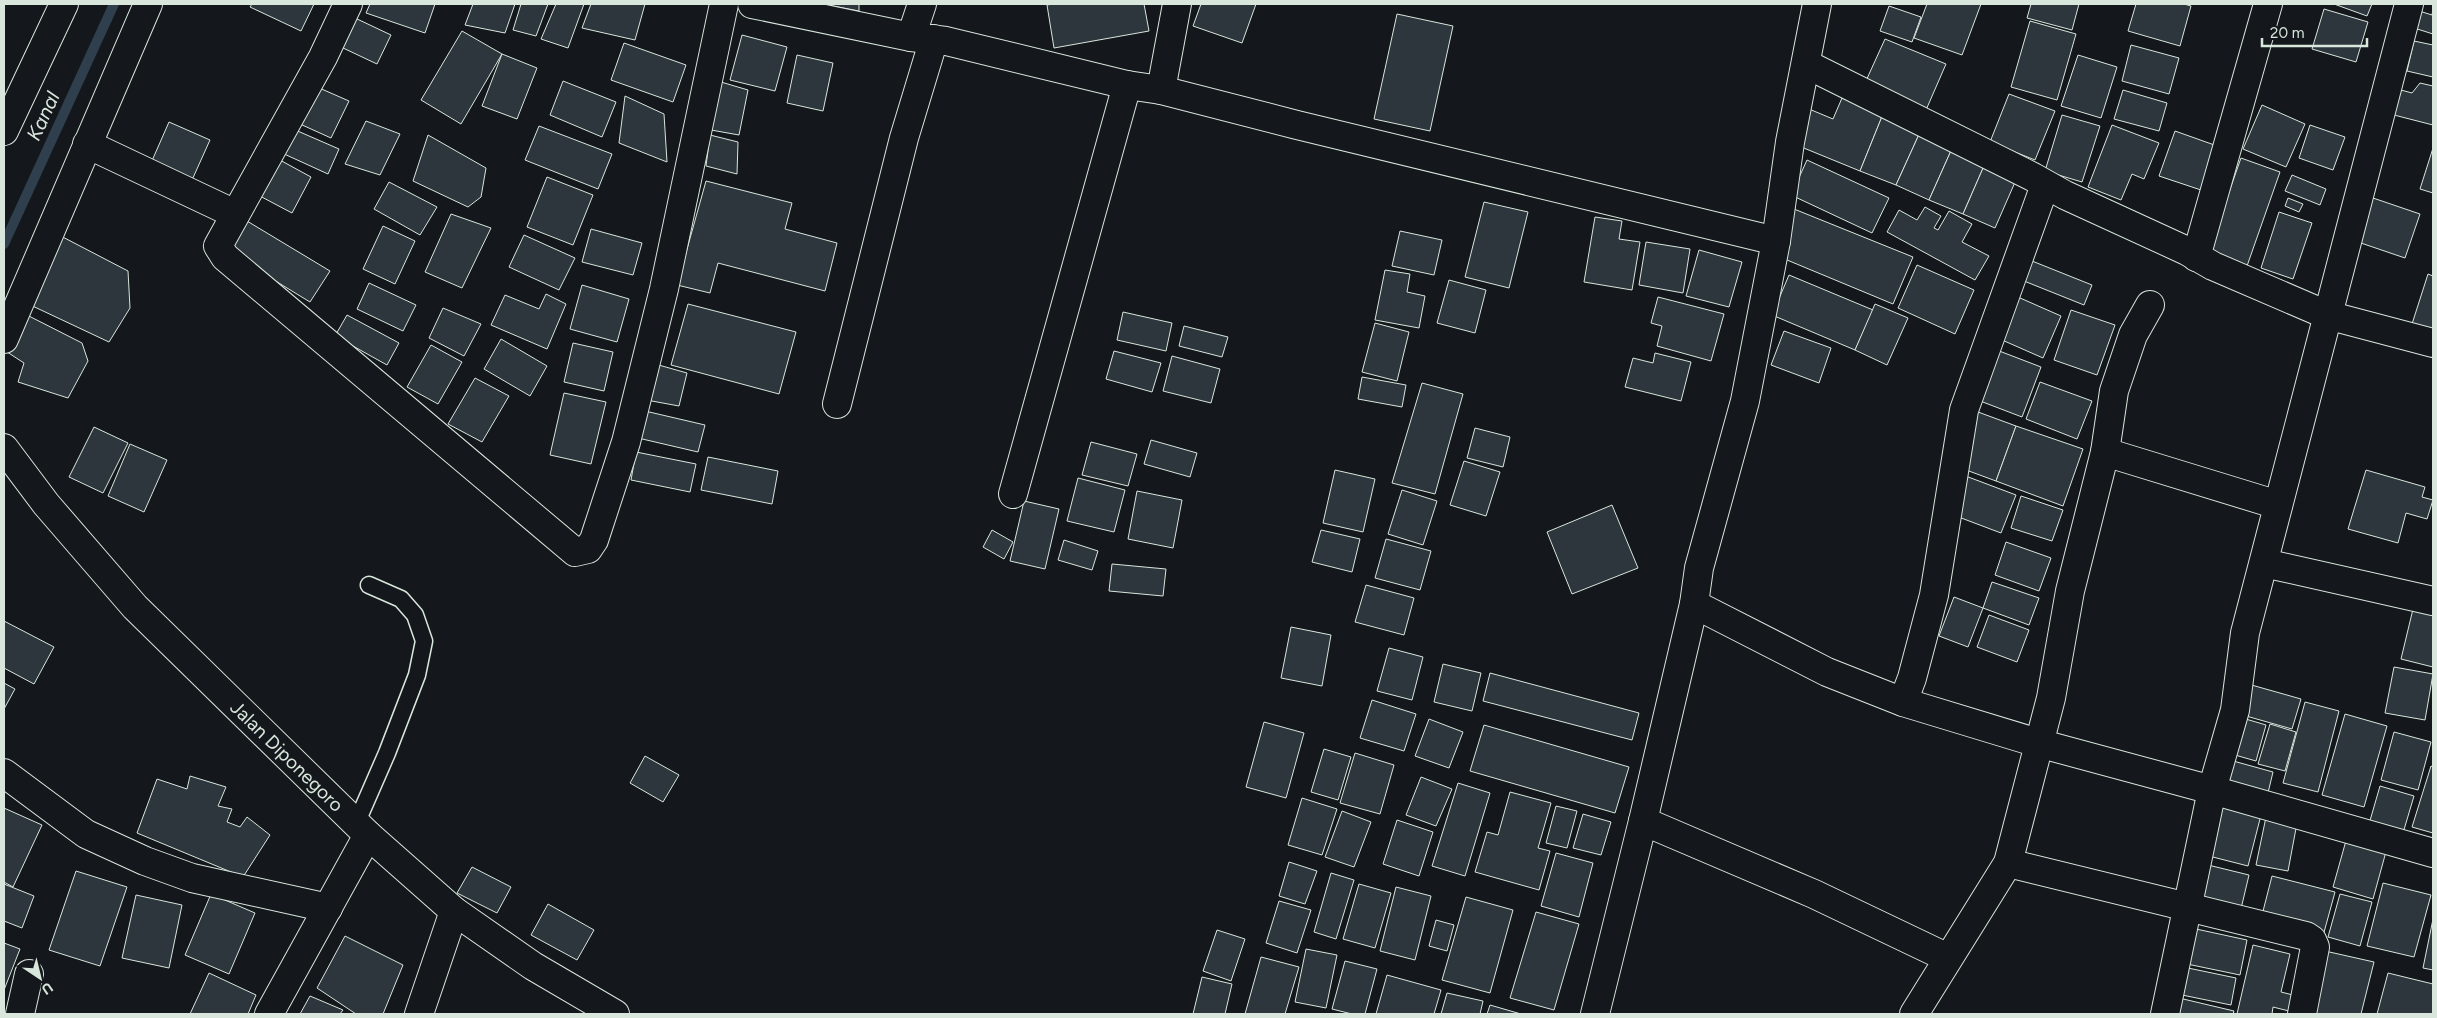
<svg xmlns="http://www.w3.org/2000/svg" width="2437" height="1018" viewBox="0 0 2437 1018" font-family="Figtree,sans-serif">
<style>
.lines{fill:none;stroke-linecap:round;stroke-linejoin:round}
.stream{stroke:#2f3f4d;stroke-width:10}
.building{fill:#2c363c;stroke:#d8e6dc}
.service-casing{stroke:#d8e6dc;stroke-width:19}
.minor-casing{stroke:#d8e6dc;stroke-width:30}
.tertiary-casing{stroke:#d8e6dc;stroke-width:30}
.service{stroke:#14181c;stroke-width:16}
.minor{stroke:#14181c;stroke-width:28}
.tertiary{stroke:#14181c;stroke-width:28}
.labels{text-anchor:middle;stroke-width:4;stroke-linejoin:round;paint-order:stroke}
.street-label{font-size:19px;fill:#d8e6dc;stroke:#14181c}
.water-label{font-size:20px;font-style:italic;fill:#d8e6dc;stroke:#14181c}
</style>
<rect width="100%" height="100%" fill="#14181c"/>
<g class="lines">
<path class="stream" d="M4 244 114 4"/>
</g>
<g class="building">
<path d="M252 4H314L301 31 250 7Z"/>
<path d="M370 4H435L425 33 366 13Z"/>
<path d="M473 4H515L505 33 465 25Z"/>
<path d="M521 4H548L536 36 513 30Z"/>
<path d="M556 4H584L568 48 541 39Z"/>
<path d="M591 4H645L635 40 582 28Z"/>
<path d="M823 4H859V11Z"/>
<path d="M1053 4H1144L1149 31 1054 48 1047 5Z"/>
<path d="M1201 4H1256L1242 43 1193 26Z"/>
<path d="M1927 4H1981L1962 55 1914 38Z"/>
<path d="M2031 4H2079L2072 30 2027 18Z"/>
<path d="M2136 4H2184L2191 6 2180 46 2128 31Z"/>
<path d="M2334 4H2372L2367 16Z"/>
<path d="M1889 6 1921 17 1912 42 1880 31Z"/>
<path d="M2324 9 2368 22 2356 62 2312 49Z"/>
<path d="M2433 9V34L2411 27 2416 10 2432 15Z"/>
<path d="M1397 14 1453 26 1430 131 1374 119Z"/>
<path d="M355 18 391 35 377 64 341 47Z"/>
<path d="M2030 21 2076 34 2057 100 2011 87Z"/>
<path d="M462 31 502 54 461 124 421 100Z"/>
<path d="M742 35 787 47 775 91 730 80Z"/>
<path d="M1885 39 1946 64 1926 110 1865 83Z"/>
<path d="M2414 41 2433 45V77L2407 71Z"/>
<path d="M624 43 686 65 673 102 611 80Z"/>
<path d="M2131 45 2179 58 2169 94 2122 81Z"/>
<path d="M502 54 537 68 517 119 482 106Z"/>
<path d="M797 55 833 63 823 111 787 103Z"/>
<path d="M2078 55 2117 67 2101 118 2061 106Z"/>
<path d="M563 81 616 102 602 137 550 115Z"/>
<path d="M721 82 748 90 739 135 711 130Z"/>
<path d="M2420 83 2433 86V125L2394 115 2401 90 2412 93Z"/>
<path d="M317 87 349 101 331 138 300 124Z"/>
<path d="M2123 90 2167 103 2159 131 2114 119Z"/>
<path d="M2009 94 2055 111 2035 160 1990 142Z"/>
<path d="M625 96 664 114 667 162 619 143Z"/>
<path d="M1842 98 1883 114 1860 171 1794 144 1809 109 1833 119Z"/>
<path d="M2262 105 2305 124 2286 167 2243 149Z"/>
<path d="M1883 114 1921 130 1896 185 1860 171Z"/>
<path d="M2062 115 2100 126 2082 182 2045 171Z"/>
<path d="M366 121 400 134 380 175 345 164Z"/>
<path d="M169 122 210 140 192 180 151 163Z"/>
<path d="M2112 125 2159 143 2144 179 2132 174 2121 200 2088 187Z"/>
<path d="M2310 125 2345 137 2333 170 2299 158Z"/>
<path d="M539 126 612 154 598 189 525 160Z"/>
<path d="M293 129 339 149 328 174 282 153Z"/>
<path d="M1921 130 1954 144 1929 200 1896 185Z"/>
<path d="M2175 131 2220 147 2204 191 2159 176Z"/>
<path d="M428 135 486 168 481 197 468 207 413 181Z"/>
<path d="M710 135 738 142 737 174 706 166Z"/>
<path d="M1954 144 1987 159 1963 214 1929 200Z"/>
<path d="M2433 148V193L2420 189Z"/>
<path d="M2241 158 2280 172 2247 266 2208 252Z"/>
<path d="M278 159 311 177 292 213 258 195Z"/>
<path d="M1987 159 2019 173 1995 228 1963 214Z"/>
<path d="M1807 160 1889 198 1872 233 1791 195Z"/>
<path d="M2292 175 2326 189 2320 205 2285 191Z"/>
<path d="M547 177 593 195 573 245 527 227Z"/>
<path d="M706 181 792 203 785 229 837 243 825 291 718 263 710 293 677 285Z"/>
<path d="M389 182 437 207 420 235 374 209Z"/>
<path d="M2288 198 2303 204 2299 212 2285 206Z"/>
<path d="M2373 198 2420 214 2405 258 2358 242Z"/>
<path d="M1484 202 1528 212 1509 288 1465 277Z"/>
<path d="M1925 207 1941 216 1934 228 1938 230 1949 211 1972 224 1962 242 1989 256 1975 280 1887 232 1899 210 1917 220Z"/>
<path d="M1794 209 1913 257 1893 304 1775 255Z"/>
<path d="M2279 212 2312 223 2293 279 2261 268Z"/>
<path d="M451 214 491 228 462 288 425 272Z"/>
<path d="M1595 217 1622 221 1619 239 1640 242 1632 290 1584 282Z"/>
<path d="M242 218 330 271 310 302 223 249Z"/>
<path d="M383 226 415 241 395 284 363 269Z"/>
<path d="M591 229 642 243 633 275 582 262Z"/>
<path d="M1400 231 1442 240 1434 275 1392 266Z"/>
<path d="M55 233 128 271 130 308 109 342 24 302Z"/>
<path d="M524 235 575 258 559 290 509 267Z"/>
<path d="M1646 242 1690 249 1683 293 1639 285Z"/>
<path d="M1699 250 1742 262 1729 307 1686 296Z"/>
<path d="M2032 261 2092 285 2084 305 2024 281Z"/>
<path d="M1917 265 1974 290 1955 334 1898 308Z"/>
<path d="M1385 270 1410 274 1407 292 1425 296 1419 328 1375 320Z"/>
<path d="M2428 274 2433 276V331L2412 324Z"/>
<path d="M1789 275 1873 310 1855 350 1772 315Z"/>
<path d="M1449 280 1486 290 1475 333 1437 323Z"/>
<path d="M369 283 416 305 403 331 357 309Z"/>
<path d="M582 285 629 299 617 342 570 329Z"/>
<path d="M546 294 566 304 547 349 491 325 505 295 539 309Z"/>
<path d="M2011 294 2061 316 2043 358 1993 336Z"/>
<path d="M1658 297 1724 314 1711 361 1657 346 1662 326 1651 323Z"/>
<path d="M688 304 796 332 779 394 671 365Z"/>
<path d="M1875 304 1908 318 1887 365 1855 350Z"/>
<path d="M443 308 481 324 464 356 429 338Z"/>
<path d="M2071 310 2115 325 2097 375 2054 360Z"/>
<path d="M21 312 82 343 88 361 68 398 18 382 24 363 4 350Z"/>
<path d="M1123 312 1172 323 1166 351 1117 340Z"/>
<path d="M347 315 399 343 387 365 335 336Z"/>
<path d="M1375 323 1409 332 1397 381 1362 372Z"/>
<path d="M1184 326 1228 337 1222 357 1179 346Z"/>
<path d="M1784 331 1831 348 1819 383 1771 365Z"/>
<path d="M501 339 547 366 530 396 484 369Z"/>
<path d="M573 343 613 352 604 391 564 382Z"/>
<path d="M431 345 462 362 438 404 407 387Z"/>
<path d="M1994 349 2041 367 2022 417 1975 399Z"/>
<path d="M1114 351 1161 363 1152 392 1106 379Z"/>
<path d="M1655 353 1691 362 1681 401 1625 387 1633 358 1653 363Z"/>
<path d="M1172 356 1220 369 1211 403 1163 391Z"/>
<path d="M648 362 687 373 679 406 641 399Z"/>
<path d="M1362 377 1406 385 1402 407 1358 399Z"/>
<path d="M475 378 509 396 482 442 448 424Z"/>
<path d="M2040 382 2092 401 2077 439 2026 419Z"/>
<path d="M1422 383 1463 394 1435 494 1392 483Z"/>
<path d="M564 393 606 402 591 464 550 455Z"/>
<path d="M645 411 705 425 698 452 638 438Z"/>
<path d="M1978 412 2016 426 1996 481 1958 467Z"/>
<path d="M2016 426 2083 449 2063 506 1996 481Z"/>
<path d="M94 427 128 443 103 493 69 477Z"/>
<path d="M1475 428 1510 437 1503 467 1467 458Z"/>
<path d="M1151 440 1197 453 1190 477 1144 464Z"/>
<path d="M1091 442 1137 454 1128 486 1082 475Z"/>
<path d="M130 444 167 460 144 512 108 496Z"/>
<path d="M636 452 696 464 690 492 631 480Z"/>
<path d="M708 457 778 471 772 504 701 490Z"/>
<path d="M1464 461 1500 472 1486 516 1450 505Z"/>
<path d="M1335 470 1375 479 1363 532 1323 523Z"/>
<path d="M2366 470 2425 487 2422 497 2433 500 2427 519 2406 513 2398 543 2348 529Z"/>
<path d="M1963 475 2016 495 2001 533 1948 513Z"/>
<path d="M1078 478 1125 490 1114 532 1067 521Z"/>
<path d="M1402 490 1437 501 1423 545 1388 534Z"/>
<path d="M1137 491 1182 500 1173 548 1128 539Z"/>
<path d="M2021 496 2063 510 2052 541 2011 528Z"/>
<path d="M1024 501 1059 509 1045 569 1010 561Z"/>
<path d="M1612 505 1638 568 1572 594 1547 532Z"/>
<path d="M992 530 1013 542 1004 559 983 547Z"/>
<path d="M1321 530 1360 539 1352 572 1312 562Z"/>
<path d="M1386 539 1431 551 1420 590 1375 578Z"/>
<path d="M1064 540 1098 551 1092 570 1058 560Z"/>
<path d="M2006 542 2051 558 2039 591 1995 575Z"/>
<path d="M1112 564 1166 569 1163 596 1109 591Z"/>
<path d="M1992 582 2039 598 2029 625 1983 608Z"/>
<path d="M1366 585 1414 598 1404 635 1355 622Z"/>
<path d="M1954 597 1983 608 1968 647 1939 636Z"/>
<path d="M2413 609 2433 613V667L2401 659Z"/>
<path d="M1989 615 2029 630 2017 662 1977 647Z"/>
<path d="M4 621 54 647 34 684 4 668Z"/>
<path d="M1291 627 1331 635 1322 686 1281 678Z"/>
<path d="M1389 648 1423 657 1412 700 1377 691Z"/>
<path d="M1443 664 1481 673 1472 711 1434 702Z"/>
<path d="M2394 667 2433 674 2425 720 2385 713Z"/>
<path d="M1490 673 1639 713 1632 740 1483 701Z"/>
<path d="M4 683 15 689 4 709Z"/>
<path d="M2248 684 2301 699 2292 729 2239 714Z"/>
<path d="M1372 700 1416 714 1404 751 1360 738Z"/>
<path d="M2305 702 2339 711 2318 792 2283 783Z"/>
<path d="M2345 714 2387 726 2364 807 2322 795Z"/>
<path d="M2239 717 2266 725 2256 761 2228 753Z"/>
<path d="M1429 719 1463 732 1449 768 1415 756Z"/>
<path d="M1264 722 1304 733 1286 798 1246 787Z"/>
<path d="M2270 724 2296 732 2285 771 2258 764Z"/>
<path d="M1484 725 1629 767 1615 813 1470 771Z"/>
<path d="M2394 732 2431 742 2418 790 2381 780Z"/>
<path d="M1324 749 1351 757 1338 800 1311 792Z"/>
<path d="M1355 753 1394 765 1380 814 1340 803Z"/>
<path d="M645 756 679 775 663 802 630 783Z"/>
<path d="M2226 759 2273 772 2267 797 2220 785Z"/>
<path d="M2431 766 2433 767V833L2412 827Z"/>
<path d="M190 776 226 787 218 806 232 809 227 822 240 827 247 817 270 835 243 877 137 833 157 779 187 789Z"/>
<path d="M1421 777 1452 789 1436 826 1406 815Z"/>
<path d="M1458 783 1490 793 1465 876 1432 866Z"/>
<path d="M2380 786 2414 796 2403 833 2369 824Z"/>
<path d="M1510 792 1551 803 1538 848 1550 851 1539 890 1475 872 1487 832 1498 835Z"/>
<path d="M1302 798 1337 809 1322 855 1288 845Z"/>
<path d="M2217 804 2261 815 2248 866 2205 855Z"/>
<path d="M1556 806 1577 811 1567 848 1546 843Z"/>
<path d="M4 808 42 825 13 887 4 882Z"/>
<path d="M1342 811 1371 822 1354 867 1325 857Z"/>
<path d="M1583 814 1611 822 1601 855 1573 848Z"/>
<path d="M2266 817 2297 823 2288 871 2256 865Z"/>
<path d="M1397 820 1433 832 1419 876 1383 864Z"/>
<path d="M2347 837 2387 848 2373 899 2333 887Z"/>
<path d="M1556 853 1593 863 1579 917 1541 906Z"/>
<path d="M1289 862 1317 871 1305 904 1279 896Z"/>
<path d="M2204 864 2249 875 2240 913 2194 903Z"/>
<path d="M472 867 511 887 497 913 457 893Z"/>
<path d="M76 871 127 887 100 966 49 950Z"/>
<path d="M1331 873 1354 880 1336 939 1314 932Z"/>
<path d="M2272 876 2335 892 2323 936 2261 919Z"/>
<path d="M2383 883 2431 895 2414 957 2367 946Z"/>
<path d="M4 884 34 896 22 928 4 921Z"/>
<path d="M1359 884 1391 893 1375 948 1343 939Z"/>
<path d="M1396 887 1431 896 1415 960 1380 951Z"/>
<path d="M211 894 255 913 229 974 185 955Z"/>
<path d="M2340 894 2372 902 2360 946 2328 937Z"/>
<path d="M136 895 182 905 169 968 122 958Z"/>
<path d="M1466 897 1513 910 1490 993 1442 980Z"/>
<path d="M1279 901 1311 910 1297 953 1266 943Z"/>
<path d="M548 904 594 930 577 960 531 935Z"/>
<path d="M1536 912 1579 924 1554 1010 1510 998Z"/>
<path d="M2433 919V970L2423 968Z"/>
<path d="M1436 920 1454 925 1447 951 1429 946Z"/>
<path d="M2196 929 2247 940 2240 975 2187 964Z"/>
<path d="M1217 930 1245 939 1231 981 1203 971Z"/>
<path d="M345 936 403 965 383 1014H356L317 988Z"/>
<path d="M4 943 20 949 4 990Z"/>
<path d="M2253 945 2290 954 2281 992 2297 996 2293 1012 2273 1007 2272 1014H2237Z"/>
<path d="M1306 949 1337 955 1326 1008 1295 1002Z"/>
<path d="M2325 951 2374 962 2361 1014H2310Z"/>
<path d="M1261 957 1299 967 1285 1014H1245Z"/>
<path d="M1345 961 1377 969 1365 1014H1352L1332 1009Z"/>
<path d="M2188 968 2236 978 2231 1005 2182 995Z"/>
<path d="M209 973 256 995 248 1014H190Z"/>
<path d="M2388 973 2433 984V1014H2377Z"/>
<path d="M1387 975 1441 990 1434 1014H1376Z"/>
<path d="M1202 977 1232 984 1225 1014H1193Z"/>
<path d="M1447 993 1483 1001 1480 1014H1441Z"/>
<path d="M310 996 343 1010 340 1014H300Z"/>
<path d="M2179 998 2234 1011 2233 1014H2175Z"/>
<path d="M1490 1005 1521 1014H1487Z"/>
</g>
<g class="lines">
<g class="service-casing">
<path id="service" d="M356 824 387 753 417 675 424 641 415 615 401 599 369 585"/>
</g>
<g class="minor-casing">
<g id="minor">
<path d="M348 4 323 57 218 246 225 257 575 552 588 549 594 540 626 442 664 289 724 4"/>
<path d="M752 4 911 37 946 41 1127 85 1161 90 1297 125 1776 241"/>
<path d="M911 37 922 4"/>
<path d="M1806 64 2033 177 2065 195 2187 251 2213 266 2327 315 2433 343"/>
<path d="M1161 90 1177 4"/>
<path d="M4 131 64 4"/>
<path d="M87 144 235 214"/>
<path d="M2196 257 2268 4"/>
<path d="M4 339 148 4"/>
<path d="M837 404 904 138 934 39"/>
<path d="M2105 452 2278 505"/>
<path d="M1013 494 1127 85"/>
<path d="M2264 563 2433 601"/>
<path d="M1694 604 1827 672 1903 702 2038 743 2212 790 2433 853"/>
<path d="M1903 702 1912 678 1934 595 1964 410 2045 185"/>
<path d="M4 773 86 834 145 861 192 878 328 908"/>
<path d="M1643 821 1814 894 1948 958"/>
<path d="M2008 863 2306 936 2312 940 2315 947 2302 1014"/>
<path d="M20 1014 29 974"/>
<path d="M269 1014 368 835"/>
<path d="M419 1014 454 911"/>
<path d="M1595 1014 1643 821 1694 604 1699 568 1745 401 1776 241 1790 142 1817 4"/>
<path d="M1914 1014 2008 863 2051 698 2070 591 2105 452 2114 391 2133 335 2150 305"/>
<path d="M2165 1014 2212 790 2235 710 2245 633 2409 4"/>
</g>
</g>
<g class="tertiary-casing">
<g id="tertiary">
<path id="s1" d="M4 448 46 504 135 607 368 835 454 911 533 966 615 1014"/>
</g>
</g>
<use href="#service" class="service"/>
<use href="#minor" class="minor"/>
<use href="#tertiary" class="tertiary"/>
</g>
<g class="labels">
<g class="street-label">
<text dy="7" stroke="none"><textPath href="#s1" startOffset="419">Jalan Diponegoro</textPath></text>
</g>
<g class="water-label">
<text transform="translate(43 116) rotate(-65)" y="7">Kanal</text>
</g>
</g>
<rect width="2437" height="1018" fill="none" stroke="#d8e6dc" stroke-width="10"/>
<g transform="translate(40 978) rotate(145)" stroke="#14181c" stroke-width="4" paint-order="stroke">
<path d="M0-4L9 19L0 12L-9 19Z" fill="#d8e6dc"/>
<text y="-8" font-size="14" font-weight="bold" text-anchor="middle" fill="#d8e6dc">U</text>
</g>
<path d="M2262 38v8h105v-8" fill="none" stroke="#d8e6dc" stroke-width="2.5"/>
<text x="2270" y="38" font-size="15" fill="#d8e6dc" stroke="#14181c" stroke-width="4" paint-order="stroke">20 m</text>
</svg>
